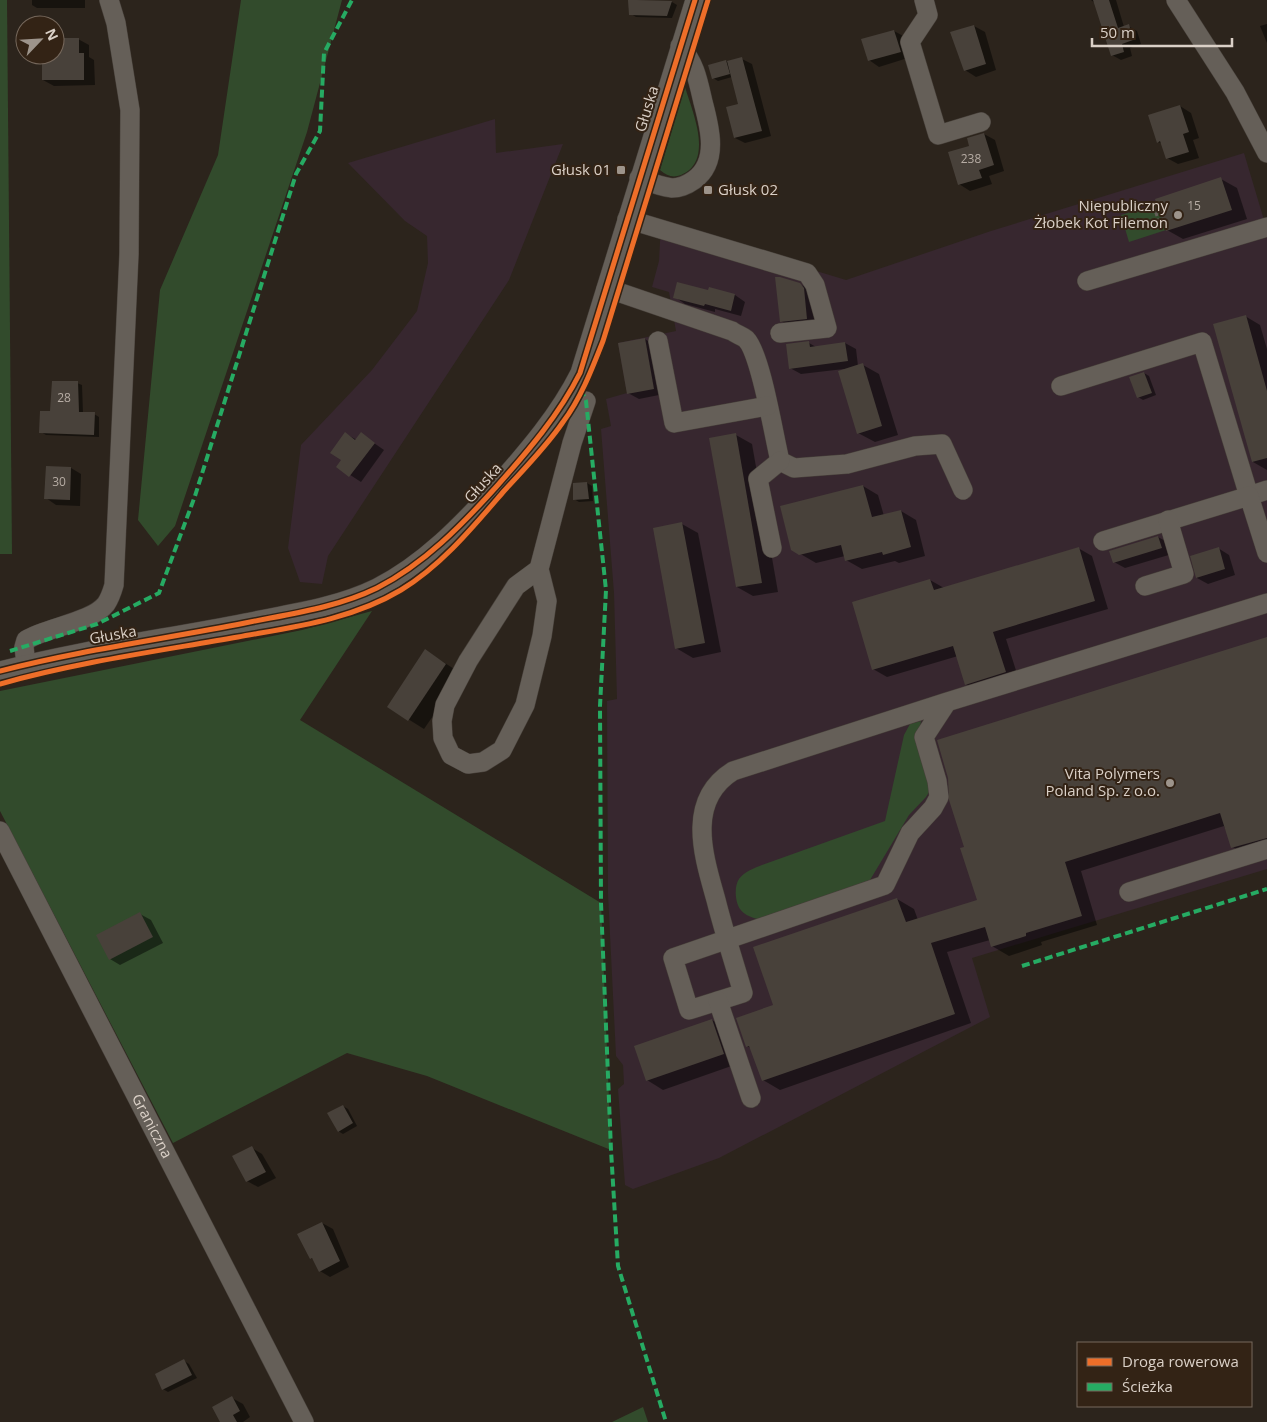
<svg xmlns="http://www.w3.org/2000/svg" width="1267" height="1422" viewBox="0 0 1267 1422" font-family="'Open Sans',sans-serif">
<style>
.industrial{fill:#37272f}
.green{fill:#324b2c}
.shadow{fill:#0007}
.building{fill:#48413a}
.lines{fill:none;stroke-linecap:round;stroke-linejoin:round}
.minor-casing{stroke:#47403a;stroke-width:20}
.path{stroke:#66605a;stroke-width:3;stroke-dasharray:4 2.5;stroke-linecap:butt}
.minor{stroke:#655f58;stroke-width:19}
.quiet{stroke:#26ab63;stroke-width:4;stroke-dasharray:8 4;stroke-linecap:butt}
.cycleway-casing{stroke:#332315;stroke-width:8}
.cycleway{stroke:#ee6e29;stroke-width:5}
.poi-dot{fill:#9d948b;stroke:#332315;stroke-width:2}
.labels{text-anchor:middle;stroke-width:4;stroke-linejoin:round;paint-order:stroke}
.number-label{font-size:12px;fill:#b6aca4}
.street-label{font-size:15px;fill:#dad0c7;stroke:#332315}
.poi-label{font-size:15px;fill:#dad0c7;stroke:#332315;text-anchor:end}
</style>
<rect width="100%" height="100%" fill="#2c241c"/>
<g class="industrial">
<path d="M495 119 496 153 563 144 509 280 328 556 322 584 300 582 288 548 301 445 372 370 417 311 428 263 427 236 405 221 348 163Z"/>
<path d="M1244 153 1267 230V869L972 958 990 1017 719 1158 633 1189 625 1185 618 1089 624 1084 623 1065 616 1056 608 894 607 701 617 699 614 593 601 429 611 426 606 399 627 393 618 343 676 331 669 292 652 287 659 261 661 224 846 280 991 231Z"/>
</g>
<g class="green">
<path d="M0 0H7L12 554H0Z"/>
<path d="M241 0H342L307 132 175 526 158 546 138 520 160 290 218 155Z"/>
<path d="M685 87C692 111 715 161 681 175 673 178 667 176 660 170Z"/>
<path d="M1157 204 1166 230 1129 242 1121 215Z"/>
<path d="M372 611 300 720 601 903 611 1150 427 1076 347 1053 173 1143 0 811V691L302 630Z"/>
<path d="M921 721 919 732 931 789 926 797 909 815 870 880 757 919C751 917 744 915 740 909 735 902 734 886 739 879 744 872 754 868 762 865L885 821 904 735 910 724Z"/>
<path d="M643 1407 648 1422H612Z"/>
</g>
<g class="shadow">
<path d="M32 0H85V8H37L32 5Z"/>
<path d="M1091 0H1116L1124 27 1128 26 1137 31 1141 44 1130 48 1132 56 1121 60 1112 55 1096 4Z"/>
<path d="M630 1 672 2 677 5 672 18 636 17 631 14Z"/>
<path d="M1267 24V43L1260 26Z"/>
<path d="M974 26 985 32 996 70 976 77 965 70Z"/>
<path d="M894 31 905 37 911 57 879 67 869 60Z"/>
<path d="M55 39H78L89 45V57L94 60 95 85 54 86 43 80V55H55Z"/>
<path d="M742 59 752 64 771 136 745 143 735 138 739 105 732 77 718 81 713 78 726 61 728 62Z"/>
<path d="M1180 106 1191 113 1199 138 1193 140 1199 158 1178 164 1167 158 1163 144 1158 142Z"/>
<path d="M984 134 995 140 1004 171 989 176 992 184 970 191 959 184 971 146Z"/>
<path d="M1221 179 1237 188 1247 219 1183 239 1167 230Z"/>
<path d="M799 284 811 290 817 324 791 327 781 321Z"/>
<path d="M709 291 735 295 745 302 741 316 715 309V312L685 304 675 297Z"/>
<path d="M1245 316 1260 325 1267 349V470L1253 462Z"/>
<path d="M645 339 655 346 664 394 639 399 628 393Z"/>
<path d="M809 343 816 347 845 343 856 349 858 366 863 365 879 374 898 435 875 442 858 433 844 369 801 374 790 368Z"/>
<path d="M1144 373 1149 376 1156 395 1143 400 1138 397Z"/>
<path d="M77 383 82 385 83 413 94 414 99 417V437L46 435 41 432 52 412Z"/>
<path d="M346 434 357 440 361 434 384 450 361 482 338 467 343 460Z"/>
<path d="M736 435 752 444 778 592 753 596 737 587Z"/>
<path d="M71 468 81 474 80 506 56 505 46 498Z"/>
<path d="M587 483 592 486 593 501 579 502 574 499V484Z"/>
<path d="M863 486 878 495 884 516 901 511 916 520 925 556 899 563 895 561 862 569 846 560 845 556 816 563 792 549Z"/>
<path d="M682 524 698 533 721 652 693 658 676 648Z"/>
<path d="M1158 537 1169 543 1172 554 1125 568 1114 562Z"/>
<path d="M1078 548 1092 556 1108 609 1006 639 1019 680 980 692 966 684 958 656 887 677 873 669 930 580 944 588Z"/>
<path d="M1218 548 1229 555 1235 575 1208 584 1197 578 1192 557Z"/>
<path d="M1267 638V852L1249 857 1233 847 1224 826 1081 871 1097 925 1041 942 1042 945 1009 956 992 946 990 940 947 952 971 1023 780 1090 763 1080 752 1049 747 1046 775 1005 897 899 914 909 918 920 978 901Z"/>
<path d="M426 651 462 674 424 729 408 719Z"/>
<path d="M140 914 151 920 163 943 120 965 110 959Z"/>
<path d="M712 1020 728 1030 740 1063 663 1090 647 1080Z"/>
<path d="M343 1106 348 1109 357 1126 343 1134 338 1131Z"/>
<path d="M252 1148 262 1154 276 1178 258 1187 247 1181Z"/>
<path d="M322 1223 333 1229 349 1267 330 1277 320 1271 314 1260 311 1258Z"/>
<path d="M184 1361 189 1364 197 1378 168 1392 163 1389 156 1375Z"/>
<path d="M232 1398 243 1404 250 1417 243 1422H222Z"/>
</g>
<g class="building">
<path d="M628 0H637L672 1 667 16 629 15Z"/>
<path d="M1093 0H1109L1118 28 1129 24 1133 40 1122 44 1124 52 1111 56Z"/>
<path d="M974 25 986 64 964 71 950 32Z"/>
<path d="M894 30 901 52 868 61 861 39Z"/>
<path d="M55 38H79V53H84V80H42V55H55Z"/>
<path d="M742 57 762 131 734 138 726 107 738 104 727 61Z"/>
<path d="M726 60 730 74 712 79 708 65Z"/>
<path d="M1180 105 1189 132 1183 134 1189 152 1166 159 1160 141 1157 143 1148 115Z"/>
<path d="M984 133 994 165 979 170 982 178 958 185 948 152 969 146 967 138Z"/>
<path d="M1221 177 1232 210 1166 231 1155 199Z"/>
<path d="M775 277H780L800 283 804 288 807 319 780 322Z"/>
<path d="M677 282 708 290 709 287 735 294 731 311 705 304 704 306 673 298Z"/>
<path d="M1246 315 1267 391V458L1252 462 1213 324Z"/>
<path d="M645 338 654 389 627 394 618 343Z"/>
<path d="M809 341 810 347 845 342 848 361 789 369 786 344Z"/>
<path d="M863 363 882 426 857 434 838 371Z"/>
<path d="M1144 372 1152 393 1137 398 1129 377Z"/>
<path d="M52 381H78L79 412H95L94 435 39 433 40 411H50Z"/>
<path d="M345 432 355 440 361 432 375 443 349 477 336 467 341 460 330 453Z"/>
<path d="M736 433 762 583 736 587 709 438Z"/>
<path d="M46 466 71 467 70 500 44 499Z"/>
<path d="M587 482 589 499 573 500V483Z"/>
<path d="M863 485 872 517 901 510 911 547 883 555 882 552 845 561 841 545 799 555 791 550 780 506Z"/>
<path d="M682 522 705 643 675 649 653 528Z"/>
<path d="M1158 536 1162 548 1113 563 1109 551Z"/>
<path d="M1079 547 1095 601 993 632 1006 672 965 685 953 646 872 670 852 602 930 579 934 590Z"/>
<path d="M1219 547 1225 569 1196 578 1190 556Z"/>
<path d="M1267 637V838L1231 848 1220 813 1065 862 1082 916 1026 933V936L991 947 985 927 931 943 955 1014 762 1081 749 1046 746 1047 736 1018 773 1005 753 947 897 898 906 922 977 900 960 848 964 847 949 800 948 778 937 740Z"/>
<path d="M425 649 446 664 408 721 387 707Z"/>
<path d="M140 912 153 937 109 960 96 935Z"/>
<path d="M712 1019 724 1054 646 1081 634 1046Z"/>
<path d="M343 1105 353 1123 338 1132 327 1113Z"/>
<path d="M252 1146 266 1172 246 1182 232 1156Z"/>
<path d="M322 1222 340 1261 319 1272 312 1258 310 1259 297 1234Z"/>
<path d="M184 1359 192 1375 162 1390 155 1374Z"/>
<path d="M232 1396 240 1411 233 1415 237 1422H220L212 1407Z"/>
</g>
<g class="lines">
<g class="minor-casing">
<g id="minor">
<path d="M924 0 928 15 910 42 938 135 981 122"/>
<path d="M1176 0 1235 92 1267 153"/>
<path d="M639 178C649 182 661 187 672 188 680 188 687 185 694 180 719 162 710 128 703 102 698 80 695 63 680 46"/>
<path d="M627 219 807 273 815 285 827 328 780 333"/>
<path d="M1087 281 1267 227"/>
<path d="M606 289 618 292 732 331C736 334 742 336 746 339 761 354 774 437 780 461L794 468 847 464 915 446 942 444 963 490"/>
<path d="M658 341 674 423 767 406"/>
<path d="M1061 386 1202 342 1249 496 1267 490"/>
<path d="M1103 541 1249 496 1267 553"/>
<path d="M772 548 758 479 780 461"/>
<path d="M539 569 516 586 468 661 445 705 442 721 443 738 451 755 468 764 483 762 502 750 525 705 542 636 547 601 539 569 572 443 586 401"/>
<path d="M1145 586 1184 574 1168 520"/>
<path d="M26 664 24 647 26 640C48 627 92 622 106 604 110 598 112 592 114 585L129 254 130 110 116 23 109 0"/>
<path d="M0 671C81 650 164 639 245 623 289 614 336 608 377 588 424 564 462 525 497 486 528 451 559 415 580 373L695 0"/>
<path d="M947 702 733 771C685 801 704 857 716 900 724 932 734 962 743 993L689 1010 673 958 885 885 910 833 933 808 939 797 937 781 924 737 947 702 1267 603"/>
<path id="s1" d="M0 831 304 1422"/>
<path d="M1129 892 1267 849"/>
<path d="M718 1001 751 1098"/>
</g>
</g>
<path class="path" d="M1159 209 1155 210 1160 225"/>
<use href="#minor" class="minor"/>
<g class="quiet">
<path d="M581 389 586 401 606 590 600 706 601 903 611 1150 618 1266 666 1422"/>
<path d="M10 651 97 624 159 593 195 496 296 174 320 131 324 53 352 0"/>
<path d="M1022 966 1267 889"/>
</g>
<g class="cycleway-casing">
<g id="cycleway">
<path d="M0 671C81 650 164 639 245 623 289 614 336 608 377 588 424 564 462 525 497 486 528 451 559 415 580 373L695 0"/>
<path d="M0 684C78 662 159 651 238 637 293 627 351 620 401 590 442 565 473 527 504 491 524 469 546 447 563 422 581 398 592 369 603 341L708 0"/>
</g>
</g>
<use href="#cycleway" class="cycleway"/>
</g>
<g class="poi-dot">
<rect x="616" y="165" width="10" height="10" rx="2.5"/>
<rect x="703" y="185" width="10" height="10" rx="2.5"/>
<circle cx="1178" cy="215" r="5"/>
<circle cx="1170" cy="783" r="5"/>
</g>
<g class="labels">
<g class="number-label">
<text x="971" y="163">238</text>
<text x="1194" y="210">15</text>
<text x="64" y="402">28</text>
<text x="59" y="486">30</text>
</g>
<g class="street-label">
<text transform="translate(647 109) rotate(-73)" y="5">Głuska</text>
<text transform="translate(483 483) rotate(-48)" y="5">Głuska</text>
<text transform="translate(113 635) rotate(-10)" y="5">Głuska</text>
<text dy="5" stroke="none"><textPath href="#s1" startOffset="332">Graniczna</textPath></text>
</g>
<g class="poi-label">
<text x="611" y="175">Głusk 01</text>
<text x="718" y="195" text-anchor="start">Głusk 02</text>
<text x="1168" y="211">Niepubliczny<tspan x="1168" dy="17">Żłobek Kot Filemon</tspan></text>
<text x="1160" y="779">Vita Polymers<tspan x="1160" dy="17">Poland Sp. z o.o.</tspan></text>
</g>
</g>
<rect x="1077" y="1342" width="175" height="65" fill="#332315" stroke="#76685c"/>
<rect x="1087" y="1358" width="25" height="8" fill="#ee6e29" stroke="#76685c"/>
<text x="1122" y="1367" font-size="15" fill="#dad0c7">Droga rowerowa</text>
<rect x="1087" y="1383" width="25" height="8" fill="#26ab63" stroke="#76685c"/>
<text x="1122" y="1392" font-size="15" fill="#dad0c7">Ścieżka</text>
<g transform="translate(40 40) rotate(65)"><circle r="24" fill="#332315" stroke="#76685c"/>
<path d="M0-4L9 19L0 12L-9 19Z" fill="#9d948b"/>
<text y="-8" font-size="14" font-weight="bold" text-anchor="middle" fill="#dad0c7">N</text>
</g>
<path d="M1092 38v8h140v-8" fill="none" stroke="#dad0c7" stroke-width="2.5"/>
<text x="1100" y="38" font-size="15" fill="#dad0c7" stroke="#332315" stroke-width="4" paint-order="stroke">50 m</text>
</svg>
